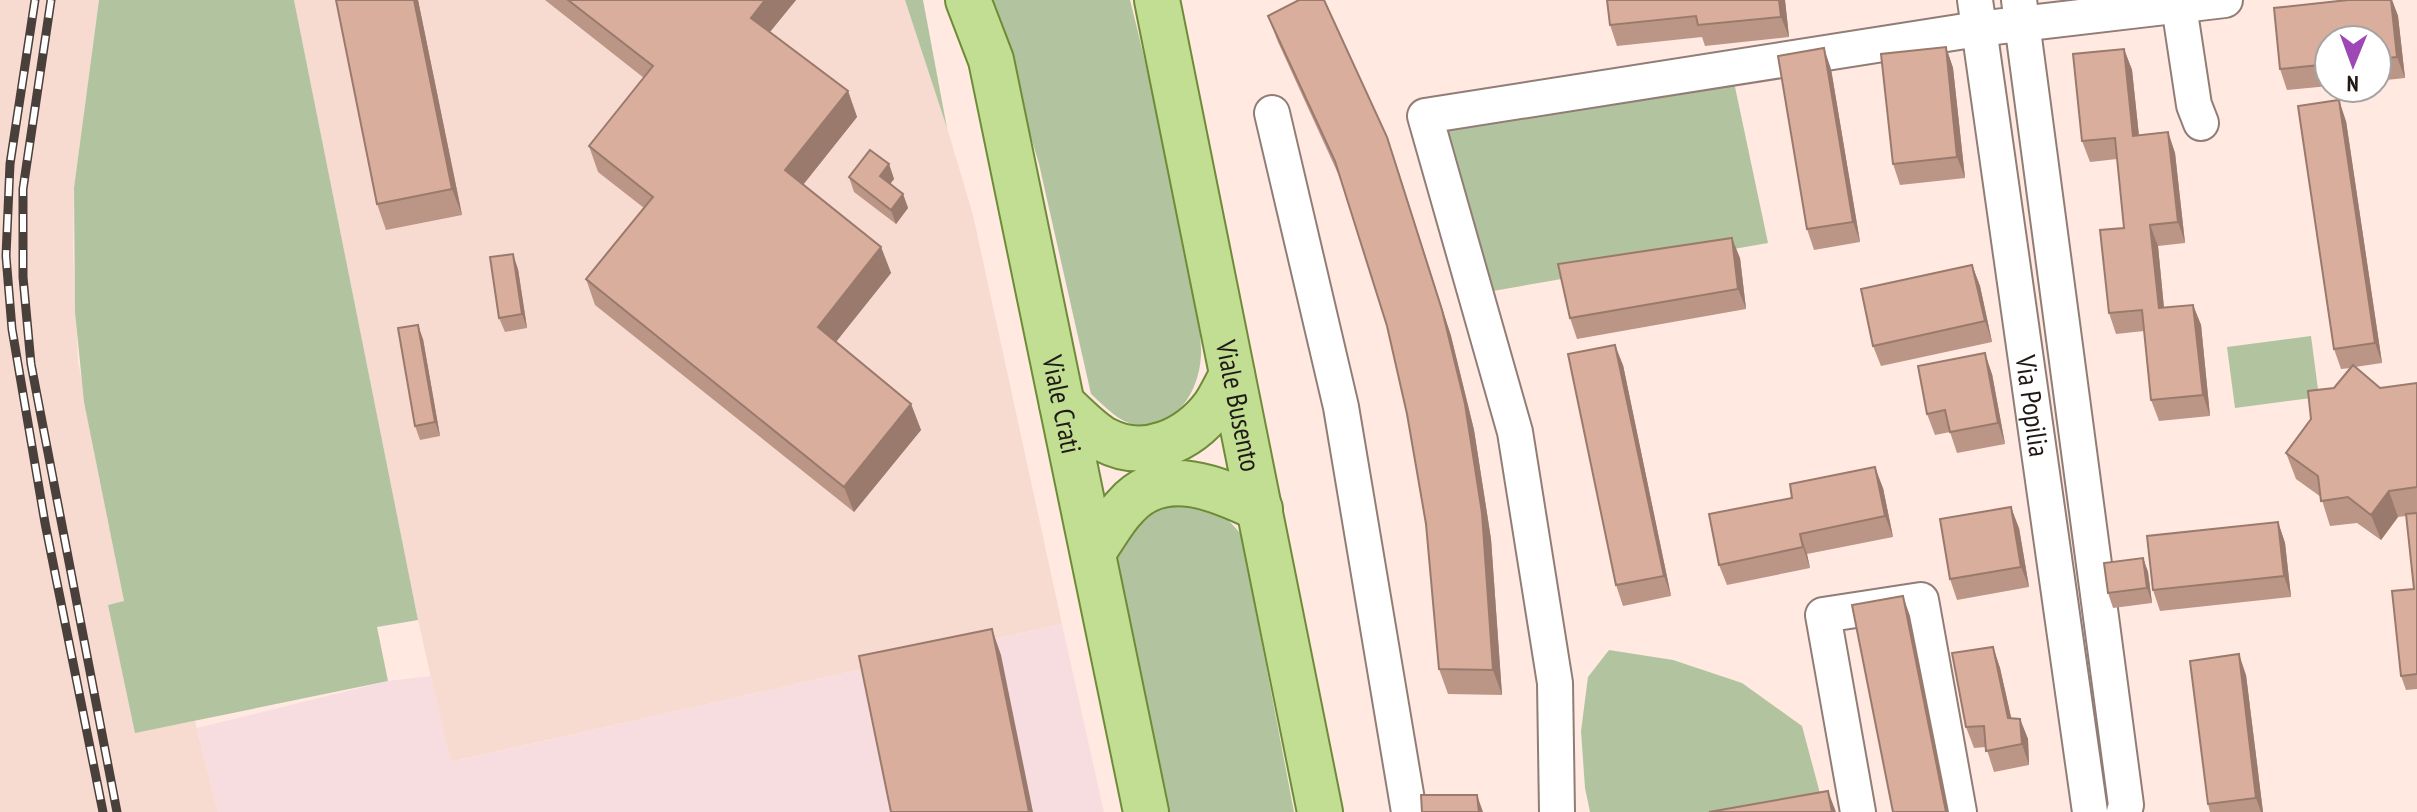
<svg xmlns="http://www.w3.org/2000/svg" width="2417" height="812" viewBox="0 0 2417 812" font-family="'PT Sans Narrow',sans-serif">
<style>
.built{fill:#f8dbd0}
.industrial{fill:#f8dde0}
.green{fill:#b1c49f}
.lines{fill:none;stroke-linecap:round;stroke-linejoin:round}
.minor-casing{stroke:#907d76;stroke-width:38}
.major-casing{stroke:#6e8b38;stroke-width:48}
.minor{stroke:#fff;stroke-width:34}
.major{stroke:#c1de92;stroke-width:44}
.rail-casing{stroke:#493f3b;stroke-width:9}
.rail{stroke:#fff;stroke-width:6;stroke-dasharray:18;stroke-linecap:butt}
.wall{fill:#bb9686}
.shaded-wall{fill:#997a6d}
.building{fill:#daae9c;stroke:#997a6d;stroke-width:2}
.labels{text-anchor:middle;stroke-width:6;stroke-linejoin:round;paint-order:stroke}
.street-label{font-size:28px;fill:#201916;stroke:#fff}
</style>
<rect width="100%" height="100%" fill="#ffe9e1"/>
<g class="built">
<path d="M0 0H99L74 188 73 252 78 361 124 602 109 605 136 732 195 721 218 812H0Z"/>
<path d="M294 0H906L924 50 973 215 1062 624 450 762 418 620Z"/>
</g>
<path class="industrial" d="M1062 624 1104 812H218L197 728 388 681 431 676 451 762Z"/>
<g class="green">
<path d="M99 0H294L418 620 377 627 388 681 135 733 108 605 124 601 84 402 75 312 74 188Z"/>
<path d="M905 0H923L947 128Z"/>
<path d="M990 0H1130C1151 81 1167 163 1182 245 1188 277 1200 317 1201 348 1202 375 1190 408 1164 420 1130 435 1114 415 1091 394L1039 164Z"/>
<path d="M1731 68 1768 243 1476 294 1425 116Z"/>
<path d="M2311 336 2319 397 2235 408 2227 347Z"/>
<path d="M1174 497 1220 511 1241 534 1294 812H1166L1123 598 1118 558 1119 542 1130 526Z"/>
<path d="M1609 650 1673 660 1742 683 1802 726 1821 797 1753 812H1590L1585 788 1581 731 1588 677Z"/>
</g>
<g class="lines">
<g class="minor-casing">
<g id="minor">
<path id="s1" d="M1975 0 2090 812"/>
<path d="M2019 0 2126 805 2124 812"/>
<path d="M2179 6 2194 105 2201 123"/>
<path d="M1272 113 1341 407 1409 812"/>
<path d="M1557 812 1555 683 1515 432 1425 116 1978 29 2225 0"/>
<path d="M1858 812 1823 615 1921 600 1959 812"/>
</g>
</g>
<g class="major-casing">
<g id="major">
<path id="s2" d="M968 0 991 60 1146 812"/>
<path id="s3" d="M1157 0 1320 812"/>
<path d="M1062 404C1076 416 1090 432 1105 440 1145 461 1189 440 1214 407 1221 397 1226 385 1232 375"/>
<path d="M1093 552C1104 537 1113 519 1126 506 1163 464 1219 489 1260 509"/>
</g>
</g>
<use href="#minor" class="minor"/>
<use href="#major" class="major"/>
<g class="rail-casing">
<g id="rail">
<path d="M35 0 10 164 6 256 12 329 45 523 103 812"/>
<path d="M51 0 23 189V277L31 364 117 812"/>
</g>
</g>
<use href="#rail" class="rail"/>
</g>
<g class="wall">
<path d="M336 0H418L462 215 386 230 377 204Z"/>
<path d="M545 0H796L770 32 848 91 857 117 803 185 881 247 891 273 836 342 911 404 921 430 854 512 595 305 586 279 644 208 598 172 589 146 644 78Z"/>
<path d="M1785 0 1789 37 1705 46 1702 37 1617 46 1610 25Z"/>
<path d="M2348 0H2392L2398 16 2405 78 2377 81V40H2329V86L2287 90 2280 69 2274 8Z"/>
<path d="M1268 16 1387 137 1396 163 1451 336 1474 430 1491 539 1502 695 1448 694 1439 669 1426 524 1407 414 1387 326 1340 178 1278 42Z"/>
<path d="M1946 47 1953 68 1965 178 1900 185 1893 164Z"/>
<path d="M2124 49 2132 70 2139 135 2168 132 2175 153 2185 243 2158 246 2164 308 2193 305 2201 325 2210 416 2159 421 2151 400 2144 331 2116 334 2109 313 2124 228 2117 159 2090 162 2082 141Z"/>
<path d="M1831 69 1860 242 1814 250 1807 229Z"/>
<path d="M2346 121 2382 363 2355 367 2380 388 2417 383V689L2406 690 2401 676 2414 589 2406 516 2398 517 2381 540 2357 523 2330 526 2321 497 2296 479 2286 453 2334 388 2351 368 2341 369 2334 349Z"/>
<path d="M889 164 894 179 890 184 903 194 908 208 896 224 854 192 849 177Z"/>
<path d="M1740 258 1746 309 1577 339 1570 318Z"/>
<path d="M1972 265 1980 286 1992 342 1881 366 1873 346Z"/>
<path d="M518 269 527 328 505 332 499 318Z"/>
<path d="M423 339 440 436 420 440 415 426Z"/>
<path d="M1623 365 1671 596 1623 606 1616 585Z"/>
<path d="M1992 374 2005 444 1957 453 1950 432 1935 435 1927 414Z"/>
<path d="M1883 488 1893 537 1807 554 1810 568 1727 585 1719 565Z"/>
<path d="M2278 522 2285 543 2291 597 2160 611 2153 590Z"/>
<path d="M2019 528 2029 587 1957 600 1950 579Z"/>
<path d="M2143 558 2148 572 2152 603 2113 608 2108 593Z"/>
<path d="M1993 647 2000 668 2011 718 2020 719 2028 739 2029 765 1994 772 1986 747 1974 748 1966 727Z"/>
<path d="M2246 675 2263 812H2210L2208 804Z"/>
</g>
<g class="shaded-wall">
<path d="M414 0H418L462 215 452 189Z"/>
<path d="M765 0H796L760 44 751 18Z"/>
<path d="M1779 0H1785L1789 37 1781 17Z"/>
<path d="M2391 0H2392L2398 16 2405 78 2397 57Z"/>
<path d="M1946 47 1953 68 1965 178 1957 157Z"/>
<path d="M1824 48 1831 69 1860 242 1853 222Z"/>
<path d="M2124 49 2132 70 2141 156 2133 136Z"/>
<path d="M848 91 857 117 794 196 785 170Z"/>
<path d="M2339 100 2346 121 2382 363 2375 343Z"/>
<path d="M2168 132 2175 153 2185 243 2178 222Z"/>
<path d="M1387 137 1451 336 1474 430 1491 539 1502 695 1493 670Z"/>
<path d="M889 164 894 179 885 190 880 176Z"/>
<path d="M903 194 908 208 896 224 891 210Z"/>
<path d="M2150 225 2158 246 2166 329 2159 308Z"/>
<path d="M1732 238 1740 258 1746 309 1738 289Z"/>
<path d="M881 247 891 273 827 353 818 327Z"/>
<path d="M513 254 518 269 527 328 522 314Z"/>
<path d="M1972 265 1980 286 1992 342 1985 321Z"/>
<path d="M2193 305 2201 325 2210 416 2203 395Z"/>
<path d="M418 325 423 339 440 436 435 422Z"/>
<path d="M1615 345 1623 365 1671 596 1664 576Z"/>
<path d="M1985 353 1992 374 2005 444 1998 423Z"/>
<path d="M911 404 921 430 854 512 844 487Z"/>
<path d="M1875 467 1883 488 1893 537 1885 516Z"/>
<path d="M2389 491 2398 517 2381 540 2371 515Z"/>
<path d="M2011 507 2019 528 2029 587 2021 567Z"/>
<path d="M2278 522 2285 543 2291 597 2284 576Z"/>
<path d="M1800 534 1807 554 1810 568 1803 547Z"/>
<path d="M2143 558 2148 572 2152 603 2147 588Z"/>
<path d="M1903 596 1910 616 1949 812H1946Z"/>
<path d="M992 629 1001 655 1033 812H1029Z"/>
<path d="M1993 647 2000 668 2016 739 2008 718Z"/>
<path d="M2239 654 2246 675 2263 812H2261L2256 798Z"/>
<path d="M2020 719 2028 739 2029 765 2022 744Z"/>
<path d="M1828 791 1836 812H1832Z"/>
<path d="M1477 795 1483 812H1479Z"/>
</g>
<g class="building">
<path d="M336 0H414L452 189 377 204Z"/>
<path d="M568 0H765L751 18 848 91 785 170 881 247 818 327 911 404 844 487 586 279 653 197 589 146 653 66Z"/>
<path d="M1299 0H1324L1387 137 1442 310 1465 404 1482 513 1493 670 1439 669 1426 524 1407 414 1387 326 1335 161 1268 16Z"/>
<path d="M1607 0H1779L1781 17 1698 25 1696 16 1610 25Z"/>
<path d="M2348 0H2391L2397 57 2377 59V40H2329V64L2280 69 2274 8Z"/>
<path d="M1946 47 1957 157 1893 164 1881 54Z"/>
<path d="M1824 48 1853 222 1807 229 1778 56Z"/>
<path d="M2124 49 2133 136 2168 132 2178 222 2150 225 2159 308 2193 305 2203 395 2151 400 2142 310 2109 313 2100 230 2124 228 2115 138 2082 141 2073 54Z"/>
<path d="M2339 100 2375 343 2334 349 2298 106Z"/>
<path d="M870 150 889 164 880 176 903 194 891 210 849 177Z"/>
<path d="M1732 238 1738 289 1570 318 1558 264Z"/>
<path d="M513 254 522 314 499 318 490 257Z"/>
<path d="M1972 265 1985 321 1873 346 1861 289Z"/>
<path d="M418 325 435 422 415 426 398 328Z"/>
<path d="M1615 345 1664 576 1616 585 1568 354Z"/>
<path d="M1985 353 1998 423 1950 432 1945 410 1927 414 1918 366Z"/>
<path d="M2353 365 2380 388 2417 383V487L2389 491 2371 515 2348 497 2321 501 2318 476 2286 453 2311 419 2308 391 2334 388Z"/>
<path d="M1875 467 1885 516 1800 534 1803 547 1719 565 1709 514 1792 498 1790 484Z"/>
<path d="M2011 507 2021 567 1950 579 1940 519Z"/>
<path d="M2417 513V674L2401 676 2392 591 2414 589 2406 514Z"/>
<path d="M2278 522 2284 576 2153 590 2147 536Z"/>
<path d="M2143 558 2147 588 2108 593 2104 563Z"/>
<path d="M1903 596 1946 812H1893L1852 605Z"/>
<path d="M992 629 1029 812H891L859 656Z"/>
<path d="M1993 647 2008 718 2020 719 2022 744 1986 751 1984 726 1966 727 1952 653Z"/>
<path d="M2239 654 2256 798 2208 804 2190 661Z"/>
<path d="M1828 791 1832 812H1709Z"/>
<path d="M1421 795H1477L1479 812H1422Z"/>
</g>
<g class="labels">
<g class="street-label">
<text dy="10" stroke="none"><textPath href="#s2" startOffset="416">Viale Crati</textPath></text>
<text dy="10" stroke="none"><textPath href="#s3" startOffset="414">Viale Busento</textPath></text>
<text dy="10" stroke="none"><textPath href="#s1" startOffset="410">Via Popilia</textPath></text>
</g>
</g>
<g transform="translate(2353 64) rotate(181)"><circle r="38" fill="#ffffff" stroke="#a6a3a2" stroke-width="2"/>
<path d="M0-6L14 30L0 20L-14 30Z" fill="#9d48b5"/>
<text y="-12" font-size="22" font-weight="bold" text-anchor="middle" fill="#201916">N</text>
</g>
</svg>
